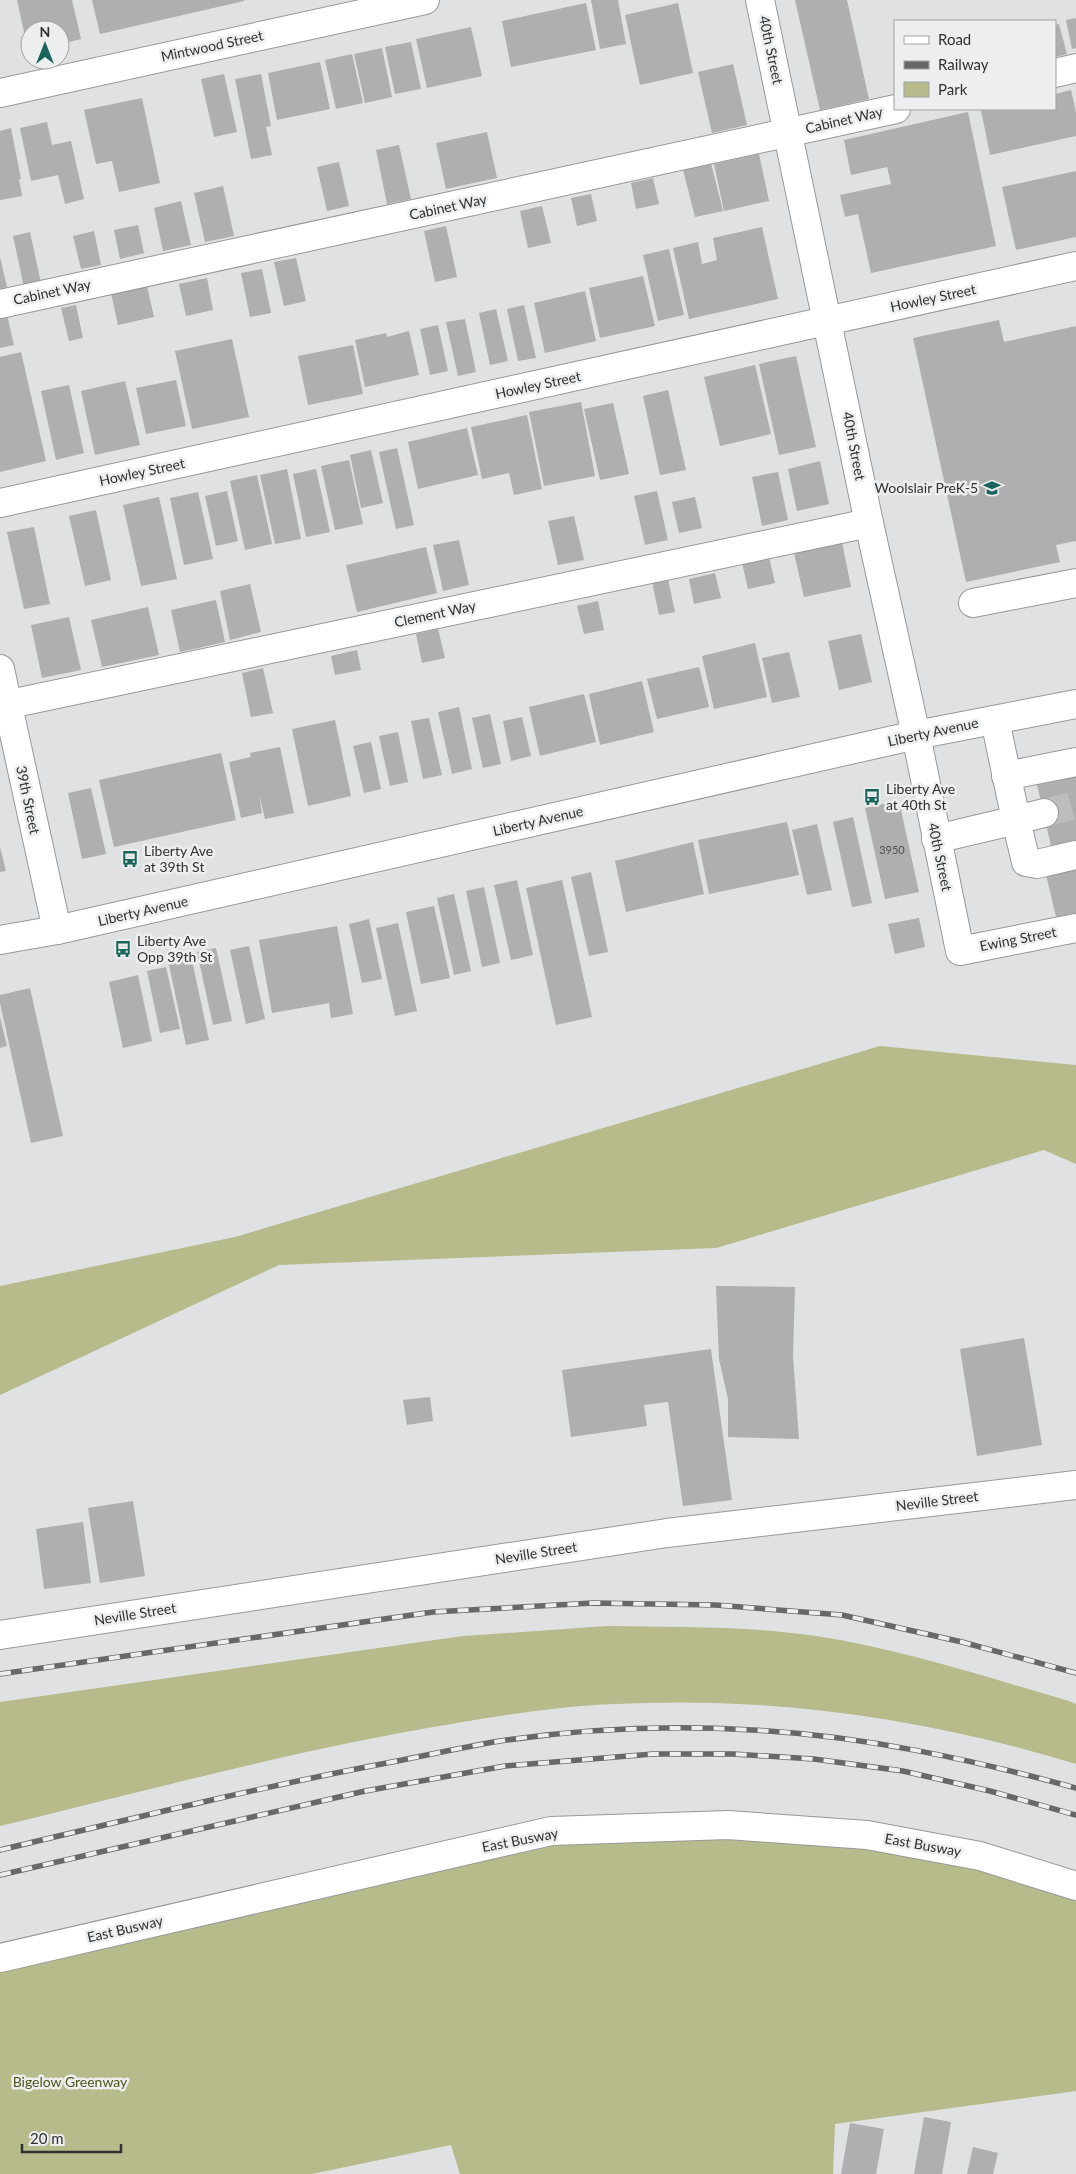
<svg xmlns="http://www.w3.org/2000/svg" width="1076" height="2174" viewBox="0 0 1076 2174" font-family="Lato,sans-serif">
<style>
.green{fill:#b7bb8c}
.building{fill:#afaeb0}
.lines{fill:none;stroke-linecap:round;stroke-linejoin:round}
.minor-tunnel{stroke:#bcbebe;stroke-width:28;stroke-dasharray:28 14;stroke-linecap:butt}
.minor-casing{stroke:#97989a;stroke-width:30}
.major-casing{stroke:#97989a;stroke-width:30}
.minor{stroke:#fff;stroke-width:28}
.major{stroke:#fff;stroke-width:28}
.rail-casing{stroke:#676868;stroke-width:5.5}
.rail{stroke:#eceeef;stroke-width:4;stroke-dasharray:11;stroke-linecap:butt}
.labels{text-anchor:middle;stroke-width:5;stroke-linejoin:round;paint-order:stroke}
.number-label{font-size:11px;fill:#4f5050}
.street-label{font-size:14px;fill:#2f3030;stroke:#eceeef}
.poi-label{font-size:14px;fill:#2f3030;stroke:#eceeef;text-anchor:start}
.park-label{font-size:14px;fill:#52551c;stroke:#eceeef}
</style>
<rect width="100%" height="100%" fill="#dfe1e2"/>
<g class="green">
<path d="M880 1046 1076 1065V1164L1044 1150 716 1248 279 1265 0 1395V1286L235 1237Z"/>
<path d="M607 1626C676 1627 747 1626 816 1636 901 1649 983 1676 1066 1700L1076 1704V1764C927 1718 770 1696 615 1704 560 1706 505 1715 451 1724 299 1749 150 1790 0 1826V1702L463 1636Z"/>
<path d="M551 1831 867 1835 1076 1886V2091L835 2124 833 2174H460L451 2145 312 2174H0V1958Z"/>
</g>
<g class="building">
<path d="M17 0H72L81 39 60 44V30H30V50L28 51Z"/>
<path d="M92 0H244V1L100 34Z"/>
<path d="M591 0H618L626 44 600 49Z"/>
<path d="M795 0H847L869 99 820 110Z"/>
<path d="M586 3 596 50 511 67 502 21Z"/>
<path d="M678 3 693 73 640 85 625 15Z"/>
<path d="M1076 18V48L1072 49 1066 20Z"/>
<path d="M1059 24 1067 54 1055 57V25Z"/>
<path d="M471 27 482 76 427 88 416 39Z"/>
<path d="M411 42 421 89 395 94 385 47Z"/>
<path d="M382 48 392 97 365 103 354 54Z"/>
<path d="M352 54 363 103 336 109 325 60Z"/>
<path d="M320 62 330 109 277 120 268 73Z"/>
<path d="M733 64 747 125 712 133 698 72Z"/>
<path d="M224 74 237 132 214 137 201 79Z"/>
<path d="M261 74 271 126 266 127 272 155 251 159 235 79Z"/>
<path d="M1071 90 1076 112V136L990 155 981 110 1055 109V94Z"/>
<path d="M142 98 160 183 119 192 112 161 96 164 84 110Z"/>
<path d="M968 112 996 246 871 273 858 214 845 217 840 195 891 184 887 167 851 175 844 140Z"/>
<path d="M47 122 52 145 71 141 84 199 65 204 58 175 31 181 20 128Z"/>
<path d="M11 128 21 179H19L22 196 0 200V131Z"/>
<path d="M487 132 497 178 446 189 436 143Z"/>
<path d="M399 145 411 199 387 204 376 150Z"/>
<path d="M759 154 769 201 724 211 714 164Z"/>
<path d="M339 162 349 206 327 211 317 167Z"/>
<path d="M711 163 723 211 695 217 683 170Z"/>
<path d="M1076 171V237L1016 250 1002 187Z"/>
<path d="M653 178 659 204 636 209 631 183Z"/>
<path d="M223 186 234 236 205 242 194 193Z"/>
<path d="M591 194 597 221 577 226 571 198Z"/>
<path d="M181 201 191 245 163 251 154 208Z"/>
<path d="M542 206 551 243 528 248 520 211Z"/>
<path d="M138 225 144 253 120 259 114 230Z"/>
<path d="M446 226 457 277 435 282 424 231Z"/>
<path d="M762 227 778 299 689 319 673 248 698 242 702 264 717 260 713 238Z"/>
<path d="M94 231 101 265 81 269 73 236Z"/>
<path d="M30 232 41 283 24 287 13 236Z"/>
<path d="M669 249 684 315 658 321 643 255Z"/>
<path d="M0 257 7 287 0 289Z"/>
<path d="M296 258 306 301 284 306 274 262Z"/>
<path d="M262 269 271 313 250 317 241 273Z"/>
<path d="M643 276 655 326 600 338 589 288Z"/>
<path d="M207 278 213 310 186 316 179 284Z"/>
<path d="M147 286 154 317 118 325 111 293Z"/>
<path d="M585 291 596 341 545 353 534 303Z"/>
<path d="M76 305 83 338 69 341 61 308Z"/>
<path d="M524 305 536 358 518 361 507 309Z"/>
<path d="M496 309 508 361 490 365 479 313Z"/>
<path d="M7 315 14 345 0 348V316Z"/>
<path d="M465 319 476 372 458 376 446 322Z"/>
<path d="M999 320 1004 342 1076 326V541L1056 545 1060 562 966 582 913 338Z"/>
<path d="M438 325 448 371 430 375 420 329Z"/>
<path d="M409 331 419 375 365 387 355 340 386 333 387 337Z"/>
<path d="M232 339 249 417 192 429 175 351Z"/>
<path d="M353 345 363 394 308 405 298 356Z"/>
<path d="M21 352 46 461 0 472V357Z"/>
<path d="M796 356 816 447 779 455 759 364Z"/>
<path d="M755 365 771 434 720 446 704 377Z"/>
<path d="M176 380 186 426 146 434 136 388Z"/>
<path d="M125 381 140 445 95 455 81 391Z"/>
<path d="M69 385 84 453 56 460 41 391Z"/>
<path d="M668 390 686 470 660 475 643 396Z"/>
<path d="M581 402 595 476 544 486 529 412Z"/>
<path d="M613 403 629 474 600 480 584 409Z"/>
<path d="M527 415 542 489 514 495 509 473 482 479 471 427Z"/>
<path d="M467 428 478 475 418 489 408 442Z"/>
<path d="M397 448 414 525 396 529 379 452Z"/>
<path d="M371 450 383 503 361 508 350 455Z"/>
<path d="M349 460 363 524 335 530 321 466Z"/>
<path d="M820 461 829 504 797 511 788 469Z"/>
<path d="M287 469 301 539 275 544 260 475Z"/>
<path d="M316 469 330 532 306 537 293 474Z"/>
<path d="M778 472 788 520 762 526 752 477Z"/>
<path d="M257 475 272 544 245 550 230 481Z"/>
<path d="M227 491 238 541 216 546 205 496Z"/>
<path d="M657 491 668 540 645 545 634 496Z"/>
<path d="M198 492 213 559 184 565 170 498Z"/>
<path d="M159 497 177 579 141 586 123 505Z"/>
<path d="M695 497 702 528 679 533 672 502Z"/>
<path d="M96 510 111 580 85 586 69 516Z"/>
<path d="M574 516 584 560 558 565 548 521Z"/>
<path d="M34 527 50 604 24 609 7 532Z"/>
<path d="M459 540 469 585 443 591 433 545Z"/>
<path d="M842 542 851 587 804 597 794 553Z"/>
<path d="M426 547 437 593 357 612 346 565Z"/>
<path d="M769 557 775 583 748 589 742 563Z"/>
<path d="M715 573 721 598 694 604 689 579Z"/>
<path d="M668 579 675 612 659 615 652 582Z"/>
<path d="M250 584 261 632 230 640 220 591Z"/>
<path d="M216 600 225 642 180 652 171 610Z"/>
<path d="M598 601 604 630 584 634 577 606Z"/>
<path d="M148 607 159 655 102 667 91 620Z"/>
<path d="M69 617 81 670 42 678 31 625Z"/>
<path d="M438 629 445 658 422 663 416 634Z"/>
<path d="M861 634 872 682 839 690 828 641Z"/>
<path d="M755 643 767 697 714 709 702 656Z"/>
<path d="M357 650 361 670 335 675 331 656Z"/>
<path d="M789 652 800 697 772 703 762 658Z"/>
<path d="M699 667 709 707 657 719 647 679Z"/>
<path d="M263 668 273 713 251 717 242 673Z"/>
<path d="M642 681 654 732 600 745 589 694Z"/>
<path d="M584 694 596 742 540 756 529 707Z"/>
<path d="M459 707 472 769 452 774 438 712Z"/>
<path d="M490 714 501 764 483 768 472 718Z"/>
<path d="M522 717 531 756 511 761 503 721Z"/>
<path d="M429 718 442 775 423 779 411 721Z"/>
<path d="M335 720 351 796 308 806 292 729Z"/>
<path d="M398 732 408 782 390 786 379 736Z"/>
<path d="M371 742 381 789 364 793 353 746Z"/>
<path d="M280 747 294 813 265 819 259 794 262 813 241 818 229 762 251 757 250 753Z"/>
<path d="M221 753 236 820 114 847 99 780Z"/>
<path d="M1076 766V844L1052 850 1035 776Z"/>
<path d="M91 788 106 854 82 859 68 793Z"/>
<path d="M899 801 919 892 885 899 865 808Z"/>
<path d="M853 817 872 903 852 907 833 822Z"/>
<path d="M787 822 799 875 709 894 698 840Z"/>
<path d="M817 824 832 890 807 895 792 830Z"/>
<path d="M693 842 704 894 626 912 615 861Z"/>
<path d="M0 847 6 871 0 872Z"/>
<path d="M1076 863V913L1056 917 1045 870Z"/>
<path d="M591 872 608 952 589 956 571 877Z"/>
<path d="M517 880 533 955 511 960 494 885Z"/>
<path d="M562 880 592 1017 556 1025 526 888Z"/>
<path d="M484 887 500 963 482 967 466 891Z"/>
<path d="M454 894 471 971 454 975 437 898Z"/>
<path d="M434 906 450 978 421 984 406 912Z"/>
<path d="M919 918 925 947 895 954 888 924Z"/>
<path d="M369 919 382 979 362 983 349 924Z"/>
<path d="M398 923 417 1011 395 1016 376 928Z"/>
<path d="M337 926 353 1014 331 1018 329 1003 272 1013 259 940Z"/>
<path d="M249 946 265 1019 246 1024 230 950Z"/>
<path d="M216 948 232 1021 213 1025 197 952Z"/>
<path d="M190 951 209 1040 186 1045 167 956Z"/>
<path d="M166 967 180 1029 160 1033 147 971Z"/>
<path d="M138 975 152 1041 123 1048 109 982Z"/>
<path d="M30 988 63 1136 31 1143 0 1003V995Z"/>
<path d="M0 1017 7 1046 0 1048Z"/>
<path d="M716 1286 795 1287 793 1355 799 1439 728 1437V1399L719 1359Z"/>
<path d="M1024 1338 1042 1445 977 1456 960 1349Z"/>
<path d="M711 1349 732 1500 683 1506 668 1402 644 1405 647 1426 571 1437 562 1370Z"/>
<path d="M430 1397 433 1421 407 1425 403 1400Z"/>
<path d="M133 1501 145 1576 100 1583 88 1508Z"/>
<path d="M83 1522 91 1583 44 1589 36 1529Z"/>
<path d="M924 2117 951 2122 942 2174H914Z"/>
<path d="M850 2123 884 2129 876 2174H841Z"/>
<path d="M973 2147 998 2153 993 2174H967Z"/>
</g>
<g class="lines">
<path class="minor-tunnel" d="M1044 813 1076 805"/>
<g class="minor-casing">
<g id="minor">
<path d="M1055 73 1076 68"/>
<path d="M0 93 425 0"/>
<path d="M0 304 896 109"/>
<path d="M0 503 1076 266"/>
<path d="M973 603 1076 583"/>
<path d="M0 669 57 930"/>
<path d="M0 706 869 523"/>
<path d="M916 735 960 951 1076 928"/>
<path d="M1006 776 1076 762"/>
<path d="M1044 813 1016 820 1026 862 1037 864 1076 855"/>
<path d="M936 839 1016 820 995 720"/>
<path d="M0 1635 667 1533 1076 1485"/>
<path d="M0 1958 551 1831 728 1825 867 1835 980 1856 1076 1886"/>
</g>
</g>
<g class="major-casing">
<g id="major">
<path d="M760 0 869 523 916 735"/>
<path d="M0 940 57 930 916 735 1076 704"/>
</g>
</g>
<use href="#minor" class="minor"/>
<use href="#major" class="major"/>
<g class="rail-casing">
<g id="rail">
<path d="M0 1674 433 1612 593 1603 715 1605 842 1615 962 1642 1076 1673"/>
<path d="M0 1850C130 1819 260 1787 392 1762 428 1755 464 1747 500 1741 582 1729 669 1725 752 1730 863 1736 970 1759 1076 1788"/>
<path d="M0 1875 365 1791 505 1766 653 1754H733L814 1759 903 1771 990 1791 1076 1815"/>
</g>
</g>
<use href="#rail" class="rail"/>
</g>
<defs>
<g id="school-bare" transform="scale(1.35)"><path d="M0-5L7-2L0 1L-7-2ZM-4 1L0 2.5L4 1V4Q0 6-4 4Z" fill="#1a645b" stroke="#eceeef" stroke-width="2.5" paint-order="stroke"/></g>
<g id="bus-bare" transform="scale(1.35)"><path d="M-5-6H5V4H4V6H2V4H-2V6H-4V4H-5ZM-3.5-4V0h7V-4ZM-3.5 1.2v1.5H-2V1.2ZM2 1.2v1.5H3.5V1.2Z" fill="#1a645b" stroke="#eceeef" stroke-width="2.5" paint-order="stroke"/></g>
</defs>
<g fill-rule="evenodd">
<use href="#school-bare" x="992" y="488"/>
<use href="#bus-bare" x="872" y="797"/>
<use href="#bus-bare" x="130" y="859"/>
<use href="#bus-bare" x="123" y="949"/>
</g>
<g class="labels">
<g class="number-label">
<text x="892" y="854">3950</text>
</g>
<g class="street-label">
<text transform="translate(212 46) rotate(-12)" y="5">Mintwood Street</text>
<text transform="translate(771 50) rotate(78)" y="5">40th Street</text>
<text transform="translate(844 120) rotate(-13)" y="5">Cabinet Way</text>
<text transform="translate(448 207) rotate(-12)" y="5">Cabinet Way</text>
<text transform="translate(52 292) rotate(-12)" y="5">Cabinet Way</text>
<text transform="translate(933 298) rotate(-12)" y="5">Howley Street</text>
<text transform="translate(538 385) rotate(-12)" y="5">Howley Street</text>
<text transform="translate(854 446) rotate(79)" y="5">40th Street</text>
<text transform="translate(142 472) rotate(-12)" y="5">Howley Street</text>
<text transform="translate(435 614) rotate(-12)" y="5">Clement Way</text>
<text transform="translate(933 732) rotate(-12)" y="5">Liberty Avenue</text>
<text transform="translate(28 800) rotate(78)" y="5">39th Street</text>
<text transform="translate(538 821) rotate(-13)" y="5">Liberty Avenue</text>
<text transform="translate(940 857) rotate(78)" y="5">40th Street</text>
<text transform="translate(143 911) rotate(-13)" y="5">Liberty Avenue</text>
<text transform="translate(1018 939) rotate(-11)" y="5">Ewing Street</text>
<text transform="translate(937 1501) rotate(-7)" y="5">Neville Street</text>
<text transform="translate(536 1553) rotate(-9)" y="5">Neville Street</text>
<text transform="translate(135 1614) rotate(-9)" y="5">Neville Street</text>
<text transform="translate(520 1840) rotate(-11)" y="5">East Busway</text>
<text transform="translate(923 1845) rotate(10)" y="5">East Busway</text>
<text transform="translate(125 1929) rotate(-13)" y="5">East Busway</text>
</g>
<g class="poi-label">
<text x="978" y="493" text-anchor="end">Woolslair PreK-5</text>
<text x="886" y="794">Liberty Ave<tspan x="886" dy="16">at 40th St</tspan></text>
<text x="144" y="856">Liberty Ave<tspan x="144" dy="16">at 39th St</tspan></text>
<text x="137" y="946">Liberty Ave<tspan x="137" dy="16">Opp 39th St</tspan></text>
</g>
<g class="park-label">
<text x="70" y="2087">Bigelow Greenway</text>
</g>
</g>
<rect x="894" y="20" width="162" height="90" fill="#eceeef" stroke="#a0a2a3"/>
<rect x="904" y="36" width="25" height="8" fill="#ffffff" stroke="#a0a2a3"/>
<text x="938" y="45" font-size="15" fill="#2f3030">Road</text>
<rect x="904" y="61" width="25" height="8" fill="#676868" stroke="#a0a2a3"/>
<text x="938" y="70" font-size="15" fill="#2f3030">Railway</text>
<rect x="904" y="82" width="25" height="15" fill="#b7bb8c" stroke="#a0a2a3"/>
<text x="938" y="95" font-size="15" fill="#2f3030">Park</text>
<g transform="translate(45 45)"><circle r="24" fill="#eceeef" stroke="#a0a2a3"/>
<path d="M0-4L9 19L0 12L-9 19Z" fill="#1a645b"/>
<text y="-8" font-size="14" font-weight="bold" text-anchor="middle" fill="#2f3030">N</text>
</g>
<path d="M22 2144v8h99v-8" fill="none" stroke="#2f3030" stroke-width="2.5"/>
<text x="30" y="2144" font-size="15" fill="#2f3030" stroke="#eceeef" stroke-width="4" paint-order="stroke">20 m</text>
</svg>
